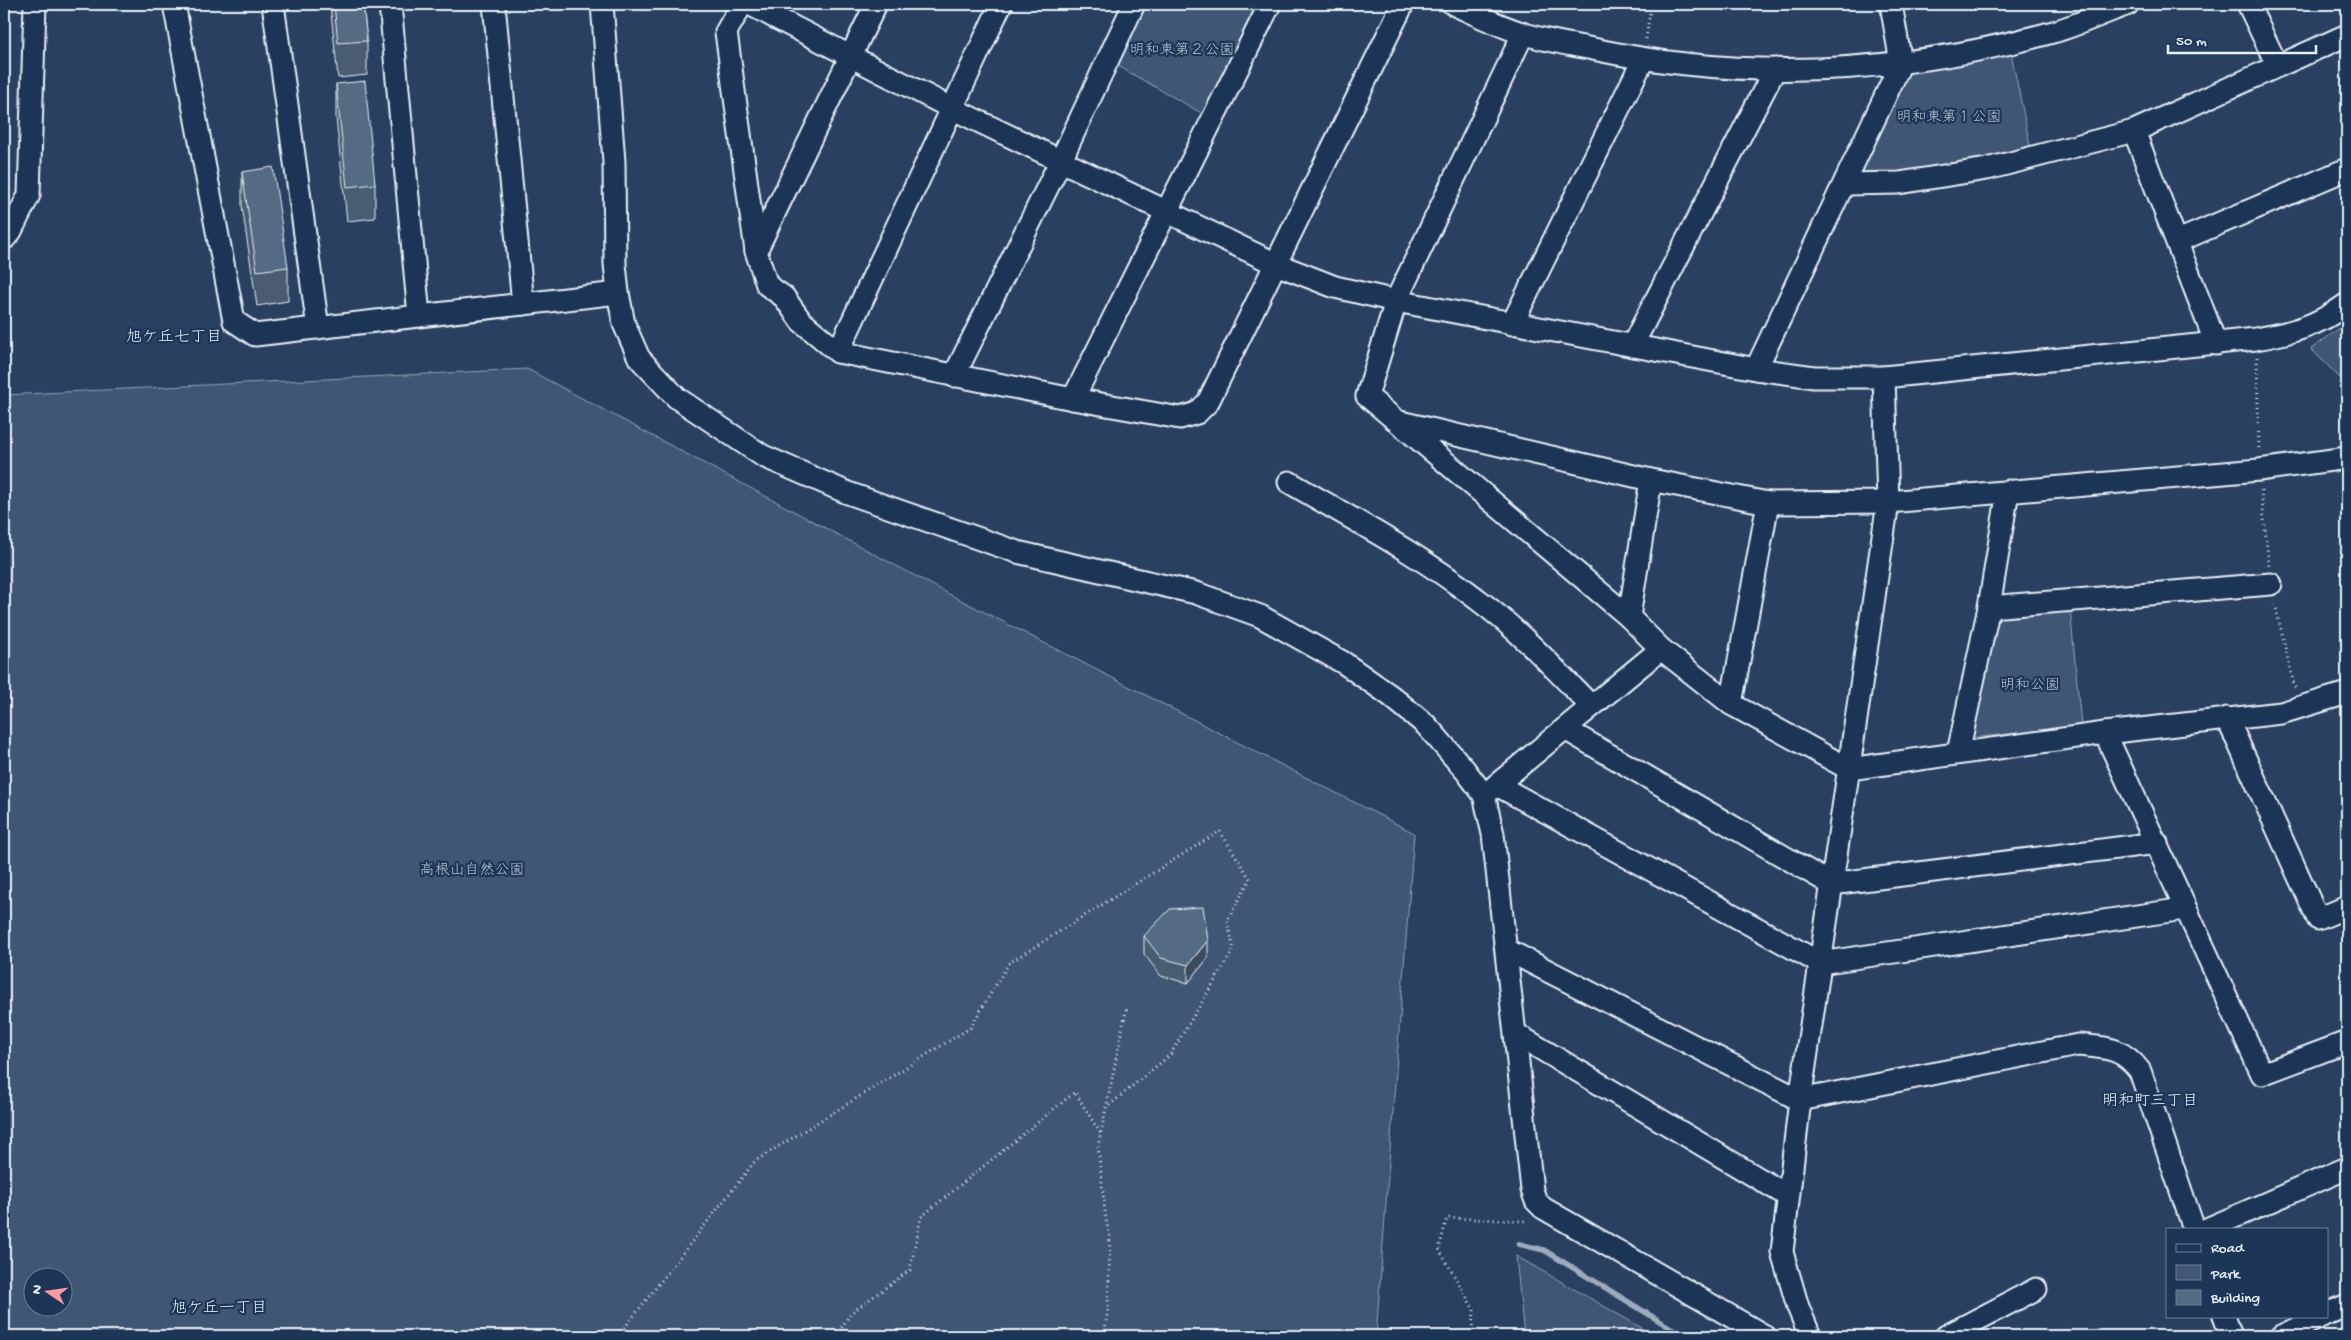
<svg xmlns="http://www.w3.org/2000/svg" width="2351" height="1340" viewBox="0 0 2351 1340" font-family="'Gochi Hand','Klee One',sans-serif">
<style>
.green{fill:#415774;stroke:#94a4b6;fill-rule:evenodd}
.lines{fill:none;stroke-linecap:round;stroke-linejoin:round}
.stream{stroke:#9dabbd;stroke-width:5.5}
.minor-casing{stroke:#e8f1f8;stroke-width:25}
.path{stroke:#e8f1f8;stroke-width:3;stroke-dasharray:1 4;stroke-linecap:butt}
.minor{stroke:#1d3557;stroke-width:21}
.wall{fill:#495b71;stroke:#e8f1f8}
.shaded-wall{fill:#3c4a5c;stroke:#e8f1f8}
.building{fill:#556a83;stroke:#e8f1f8}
.labels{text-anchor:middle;stroke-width:4.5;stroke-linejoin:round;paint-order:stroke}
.park-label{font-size:15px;fill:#b6c3d0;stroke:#1d3557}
.neighbourhood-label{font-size:16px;fill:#e8f1f8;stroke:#1d3557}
</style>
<rect width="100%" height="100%" fill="#294061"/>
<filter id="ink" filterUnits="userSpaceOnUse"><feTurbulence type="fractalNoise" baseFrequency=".02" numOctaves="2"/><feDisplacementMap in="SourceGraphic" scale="10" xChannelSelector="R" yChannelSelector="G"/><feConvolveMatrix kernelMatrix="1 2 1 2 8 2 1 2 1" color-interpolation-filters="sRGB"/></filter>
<g filter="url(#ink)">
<g class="green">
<path d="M1146 4H1256L1203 114 1118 66Z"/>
<path d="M2011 53 2031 150 1933 172 1860 176 1910 70Z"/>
<path d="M2347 323V385L2311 349Z"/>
<path d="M527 369 951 595 1414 833 1376 1336H4V395ZM32 1278H62V1308H32Z"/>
<path d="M2070 607 2081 726 1971 738 1995 612Z"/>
<path d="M1516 1256 1656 1336H1524Z"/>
</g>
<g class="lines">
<path class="stream" d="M1519 1244 1544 1250 1684 1336"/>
<g class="minor-casing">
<g id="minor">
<path d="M174 4 234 321 255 335 618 293"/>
<path d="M273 4 318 328"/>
<path d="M390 4 419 316"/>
<path d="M494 4 523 304"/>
<path d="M602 4 614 162 615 264 618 293 624 324 639 358 677 398 763 456 848 493 1017 552 1196 593 1260 616 1344 663 1391 696 1426 725 1465 770 1484 795 1493 834 1532 1190 1536 1201 1543 1208 1765 1336"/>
<path d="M742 4 726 32 756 251 767 285 784 297 801 321 838 352 1073 399 1180 418 1197 413 1208 402 1403 4"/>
<path d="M749 4 951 108 1276 264 1335 287 1396 301 1756 369 1814 377H1884L2256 339C2294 332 2315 327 2347 304"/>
<path d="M1453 4C1475 14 1499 26 1522 33 1545 41 1569 44 1593 49 1745 82 1903 74 2053 32 2078 25 2103 13 2128 4"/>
<path d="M2248 4 2277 65"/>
<path d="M1523 34 1396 301 1367 396 1629 617 1661 649 1731 704 1849 769 2105 733 2281 713 2347 693"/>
<path d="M2134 131 2216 344"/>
<path d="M1845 184 1899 183 1987 169 2134 131 2347 35"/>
<path d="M4 239 11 231 29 195 35 4"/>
<path d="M2178 241 2347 169"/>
<path d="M756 251 876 4"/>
<path d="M1512 324 1643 60"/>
<path d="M1632 346 1775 69"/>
<path d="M838 352 1001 4"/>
<path d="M1756 369 1901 63 1891 4"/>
<path d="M954 376 1061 160 1134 4"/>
<path d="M1073 399 1270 4"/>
<path d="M1400 422 1651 480 1768 503 1888 502 2259 470 2347 458"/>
<path d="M1289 482C1352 519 1419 554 1477 599 1519 630 1555 669 1591 706"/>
<path d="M1989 607 2271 584"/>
<path d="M1629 617 1651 480"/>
<path d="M1731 704 1768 503"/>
<path d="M2227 718 2318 919 2347 907"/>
<path d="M1565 729 1831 884 2157 843"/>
<path d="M2105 733 2262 1074 2347 1042"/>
<path d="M1958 753 1989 607 2008 491"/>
<path d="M1497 785 1820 963 2184 909"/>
<path d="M1488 792 1661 649"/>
<path d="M1507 950 1800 1100 2078 1045C2107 1048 2122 1047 2140 1071L2194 1229"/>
<path d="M1516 1034 1788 1196"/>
<path d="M2207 1229 2347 1168"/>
<path d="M2327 1314 2347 1305"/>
<path d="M2224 1316 2231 1336"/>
<path d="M1810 1336 1798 1307 1782 1252 1800 1100 1888 502 1884 377"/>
<path d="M1946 1336 2036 1289"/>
<path d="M2281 1336 2323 1316"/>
</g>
</g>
<g class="path">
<path d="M1646 39 1651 4"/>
<path d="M2257 357 2259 451"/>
<path d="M2261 490 2269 566"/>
<path d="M2275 604 2295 688"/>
<path d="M618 1336 755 1161 970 1028 1009 963 1220 831 1250 879 1227 921 1234 949 1170 1055 1106 1108"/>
<path d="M836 1336 851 1313 910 1270 921 1217 1075 1092 1101 1134"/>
<path d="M1104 1336 1108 1310 1110 1236 1106 1220 1098 1147 1127 1006"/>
<path d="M1473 1336 1474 1310 1439 1249 1447 1218 1527 1221"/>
</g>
<use href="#minor" class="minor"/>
</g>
<g class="wall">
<path d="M330 4H363L367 41V75L338 78Z"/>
<path d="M336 84 375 184V218L347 221 336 118Z"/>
<path d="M242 172 288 267V301L257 306 242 206Z"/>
<path d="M1144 936 1208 958 1188 983 1161 976 1144 954Z"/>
</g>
<path class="shaded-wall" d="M1208 940V958L1188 983V965Z"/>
<g class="building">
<path d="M334 4H363L367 41 338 43Z"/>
<path d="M365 81 375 184 347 187 336 84Z"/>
<path d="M273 167 288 267 257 271 242 172Z"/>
<path d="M1203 907 1208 940 1188 965 1161 958 1144 936 1170 909Z"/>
</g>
</g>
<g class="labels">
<g class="park-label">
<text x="1182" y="54">明和東第２公園</text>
<text x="1949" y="121">明和東第１公園</text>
<text x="2030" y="689">明和公園</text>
<text x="472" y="874">高根山自然公園</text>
</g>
<g class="neighbourhood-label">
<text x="174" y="341">旭ケ丘七丁目</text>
<text x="2150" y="1105">明和町三丁目</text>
<text x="219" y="1312">旭ケ丘一丁目</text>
</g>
</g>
<rect width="2351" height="1340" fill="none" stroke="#1d3557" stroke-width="20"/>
<rect x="10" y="10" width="2331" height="1320" fill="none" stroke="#e8f1f8" stroke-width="2" filter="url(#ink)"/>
<rect x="2166" y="1228" width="162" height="90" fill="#1d3557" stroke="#6e8097"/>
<rect x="2176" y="1244" width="25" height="8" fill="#1d3557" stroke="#6e8097"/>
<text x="2211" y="1252" font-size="15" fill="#e8f1f8">Road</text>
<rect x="2176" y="1265" width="25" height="15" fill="#415774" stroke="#6e8097"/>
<text x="2211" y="1278" font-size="15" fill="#e8f1f8">Park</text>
<rect x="2176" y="1290" width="25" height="15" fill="#556a83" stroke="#6e8097"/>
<text x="2211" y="1302" font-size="15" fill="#e8f1f8">Building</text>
<g transform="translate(48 1292) rotate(283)"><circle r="24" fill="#1d3557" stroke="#6e8097"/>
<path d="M0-4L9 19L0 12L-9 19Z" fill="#ff9aa2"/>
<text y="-8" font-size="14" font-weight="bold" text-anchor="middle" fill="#e8f1f8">N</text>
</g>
<path d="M2168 45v8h148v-8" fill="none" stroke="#e8f1f8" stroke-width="2.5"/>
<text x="2176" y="45" font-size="15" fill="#e8f1f8" stroke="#1d3557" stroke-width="4" paint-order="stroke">50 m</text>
</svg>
